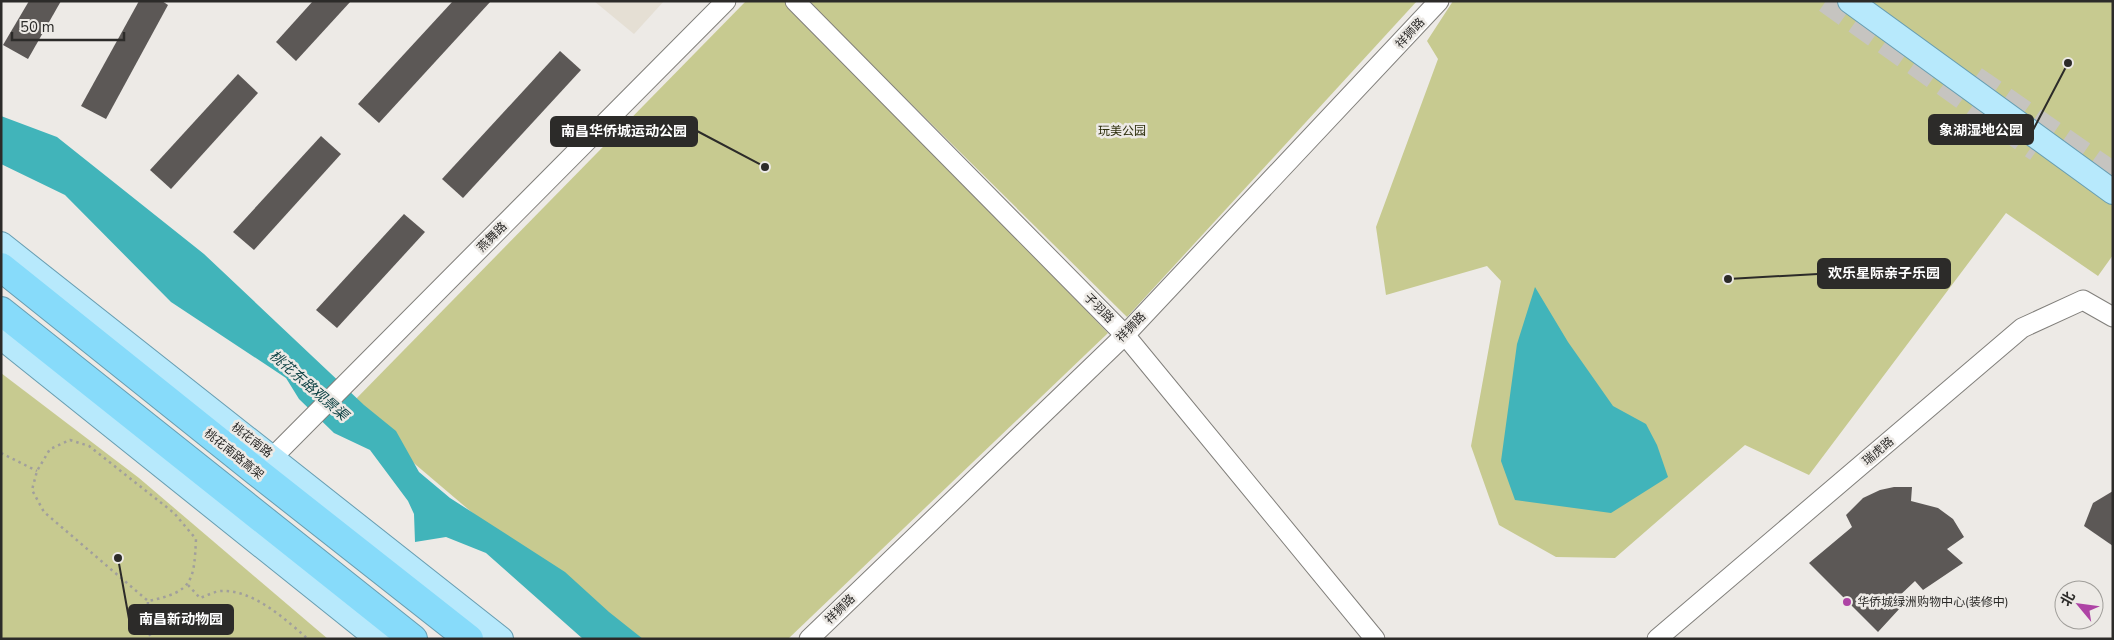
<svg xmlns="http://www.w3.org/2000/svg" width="2114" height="640" viewBox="0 0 2114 640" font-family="'Nunito Sans','Noto Sans SC',sans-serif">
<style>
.built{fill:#e5dfd4}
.green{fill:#c7ca90}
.water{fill:#41b4ba}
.building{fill:#5c5856}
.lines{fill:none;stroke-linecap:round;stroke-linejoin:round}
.major-tunnel{stroke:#c6c4c0;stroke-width:24;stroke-dasharray:24 12;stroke-linecap:butt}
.minor-casing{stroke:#817f7b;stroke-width:21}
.major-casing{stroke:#679db1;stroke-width:26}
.highway-casing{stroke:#679db1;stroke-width:30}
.path{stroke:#a19f9c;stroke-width:2.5;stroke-dasharray:2.5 4;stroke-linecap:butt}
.minor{stroke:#fff;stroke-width:19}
.major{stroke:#b7e9fc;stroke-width:24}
.highway{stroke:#87dbfa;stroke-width:28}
.poi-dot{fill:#ae44a5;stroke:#edeae6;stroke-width:2}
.labels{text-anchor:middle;stroke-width:5;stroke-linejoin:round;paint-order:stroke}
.street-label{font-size:12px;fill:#2c2b29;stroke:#edeae6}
.park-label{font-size:12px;fill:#2d2e0c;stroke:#edeae6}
.poi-label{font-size:12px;fill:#2c2b29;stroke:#edeae6;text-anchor:start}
.water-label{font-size:14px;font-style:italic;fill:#0f4345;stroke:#edeae6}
.leader{fill:none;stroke:#2c2b29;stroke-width:2}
.callout-dot{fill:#2c2b29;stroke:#edeae6;stroke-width:2}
.callout{fill:#2c2b29;stroke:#2c2b29;stroke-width:2}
.callout-label{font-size:14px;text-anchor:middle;font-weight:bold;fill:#fff}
</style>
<rect width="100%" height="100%" fill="#edeae6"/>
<path class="built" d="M594 1H664L634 34Z"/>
<g class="green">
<path d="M746 1H787L1108 333 788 639H621L389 442 351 404Z"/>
<path d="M807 1H1417L1127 317Z"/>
<path d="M1453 1H2113V255L2098 276 2006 213 1809 475 1745 445 1615 558 1556 557 1499 525 1471 446 1501 281 1487 266 1386 295 1376 227 1438 59 1427 41Z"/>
<path d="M1 373 139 478 328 639H1Z"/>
</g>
<g class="water">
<path d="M1 116 57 137 204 254 364 405 396 431 419 472 450 498 565 572 609 612 643 639H583L486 553 446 537 415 542 414 514 408 501 370 450 334 433 299 399 286 378 171 302 65 195 1 164Z"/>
<path d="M1535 287 1568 342 1613 406 1646 424 1657 445 1668 477 1611 513 1515 500 1501 461 1517 344Z"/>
</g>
<g class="building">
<path d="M29 1H61L28 59 3 45Z"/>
<path d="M139 1H162L168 5 106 119 81 106Z"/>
<path d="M313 1H351L296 61 276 42Z"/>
<path d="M453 1H491L379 123 358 104Z"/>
<path d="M560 51 581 70 463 198 442 179Z"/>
<path d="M238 74 258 93 171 189 150 170Z"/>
<path d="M321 136 341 154 254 250 233 232Z"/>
<path d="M404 214 425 232 337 328 316 310Z"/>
<path d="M1894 487H1912L1911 501 1938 508 1953 519 1964 537 1947 549 1963 563 1923 590 1915 581 1896 599 1901 607 1878 632 1809 563 1852 527 1846 515 1863 498 1880 490Z"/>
<path d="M2113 491V546L2084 526 2093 503Z"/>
</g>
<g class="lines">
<g class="major-tunnel">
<path d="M1826 1 2037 150"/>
<path d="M1975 78 2113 174"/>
</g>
<g class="minor-casing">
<g id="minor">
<path d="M795 1 1125 335 1375 639"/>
<path d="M263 467 726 1"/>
<path d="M809 639 1125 335 1439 1"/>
<path d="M1657 639 2022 328 2083 300 2113 317"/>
</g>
</g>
<g class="major-casing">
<g id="major">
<path d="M1850 1 2113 192"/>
<path d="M1 244 501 639"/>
<path d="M1 337 378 639"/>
</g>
</g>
<g class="highway-casing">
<g id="highway">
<path d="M1 267 257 472 469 639"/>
<path d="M1 311 413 639"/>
</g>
</g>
<g class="path">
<path d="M70 440 89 446 174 513 196 539C194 581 193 592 148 601L44 512 32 490 37 471 50 449Z"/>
<path d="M1 453 37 471"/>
<path d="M188 585 200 598C206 596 215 591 222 591 254 590 285 619 308 639"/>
<path d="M148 602 146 628 152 639"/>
</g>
<use href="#minor" class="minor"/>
<use href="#major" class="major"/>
<use href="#highway" class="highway"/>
</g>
<circle class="poi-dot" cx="1847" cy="602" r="5"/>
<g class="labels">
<g class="street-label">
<text transform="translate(1410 33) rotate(-47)" y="4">祥狮路</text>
<text transform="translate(492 237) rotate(-45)" y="4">燕舞路</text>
<text transform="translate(1099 308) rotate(45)" y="4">子羽路</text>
<text transform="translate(1131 327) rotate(-46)" y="4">祥狮路</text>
<text transform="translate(252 440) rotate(38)" y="4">桃花南路</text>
<text transform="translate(1878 451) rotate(-40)" y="4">瑞虎路</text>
<text transform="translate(234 454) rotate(39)" y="4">桃花南路高架</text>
<text transform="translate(840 609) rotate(-44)" y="4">祥狮路</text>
</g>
<g class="park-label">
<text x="1122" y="135">玩美公园</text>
</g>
<g class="poi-label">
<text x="1857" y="606">华侨城绿洲购物中心(装修中)</text>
</g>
<g class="water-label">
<text transform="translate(309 385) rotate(41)" y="5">桃花东路观景渠</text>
</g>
</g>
<path class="leader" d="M2068 63L2033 130M765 167L697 131M1728 279L1818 274M118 558L129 619"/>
<g class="callout-dot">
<circle cx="2068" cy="63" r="5"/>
<circle cx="765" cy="167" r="5"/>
<circle cx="1728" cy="279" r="5"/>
<circle cx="118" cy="558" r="5"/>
</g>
<g class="callout">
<rect x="1929" y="115" width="104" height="29" rx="5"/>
<rect x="551" y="117" width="146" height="29" rx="5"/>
<rect x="1818" y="259" width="132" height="29" rx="5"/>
<rect x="129" y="605" width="104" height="29" rx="5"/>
</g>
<g class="callout-label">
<text x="1981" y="135">象湖湿地公园</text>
<text x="624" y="136">南昌华侨城运动公园</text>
<text x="1884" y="278">欢乐星际亲子乐园</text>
<text x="181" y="624">南昌新动物园</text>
</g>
<rect width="2114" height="640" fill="none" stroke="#2c2b29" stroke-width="5"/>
<g transform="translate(2079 605) rotate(299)"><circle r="24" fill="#edeae6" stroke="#a09e9a"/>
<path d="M0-4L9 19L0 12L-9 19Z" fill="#ae44a5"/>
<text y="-8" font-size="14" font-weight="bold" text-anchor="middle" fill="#2c2b29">北</text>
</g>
<path d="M12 32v8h112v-8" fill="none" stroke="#2c2b29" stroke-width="2.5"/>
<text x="20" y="32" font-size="15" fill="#2c2b29" stroke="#edeae6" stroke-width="4" paint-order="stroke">50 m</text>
</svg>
